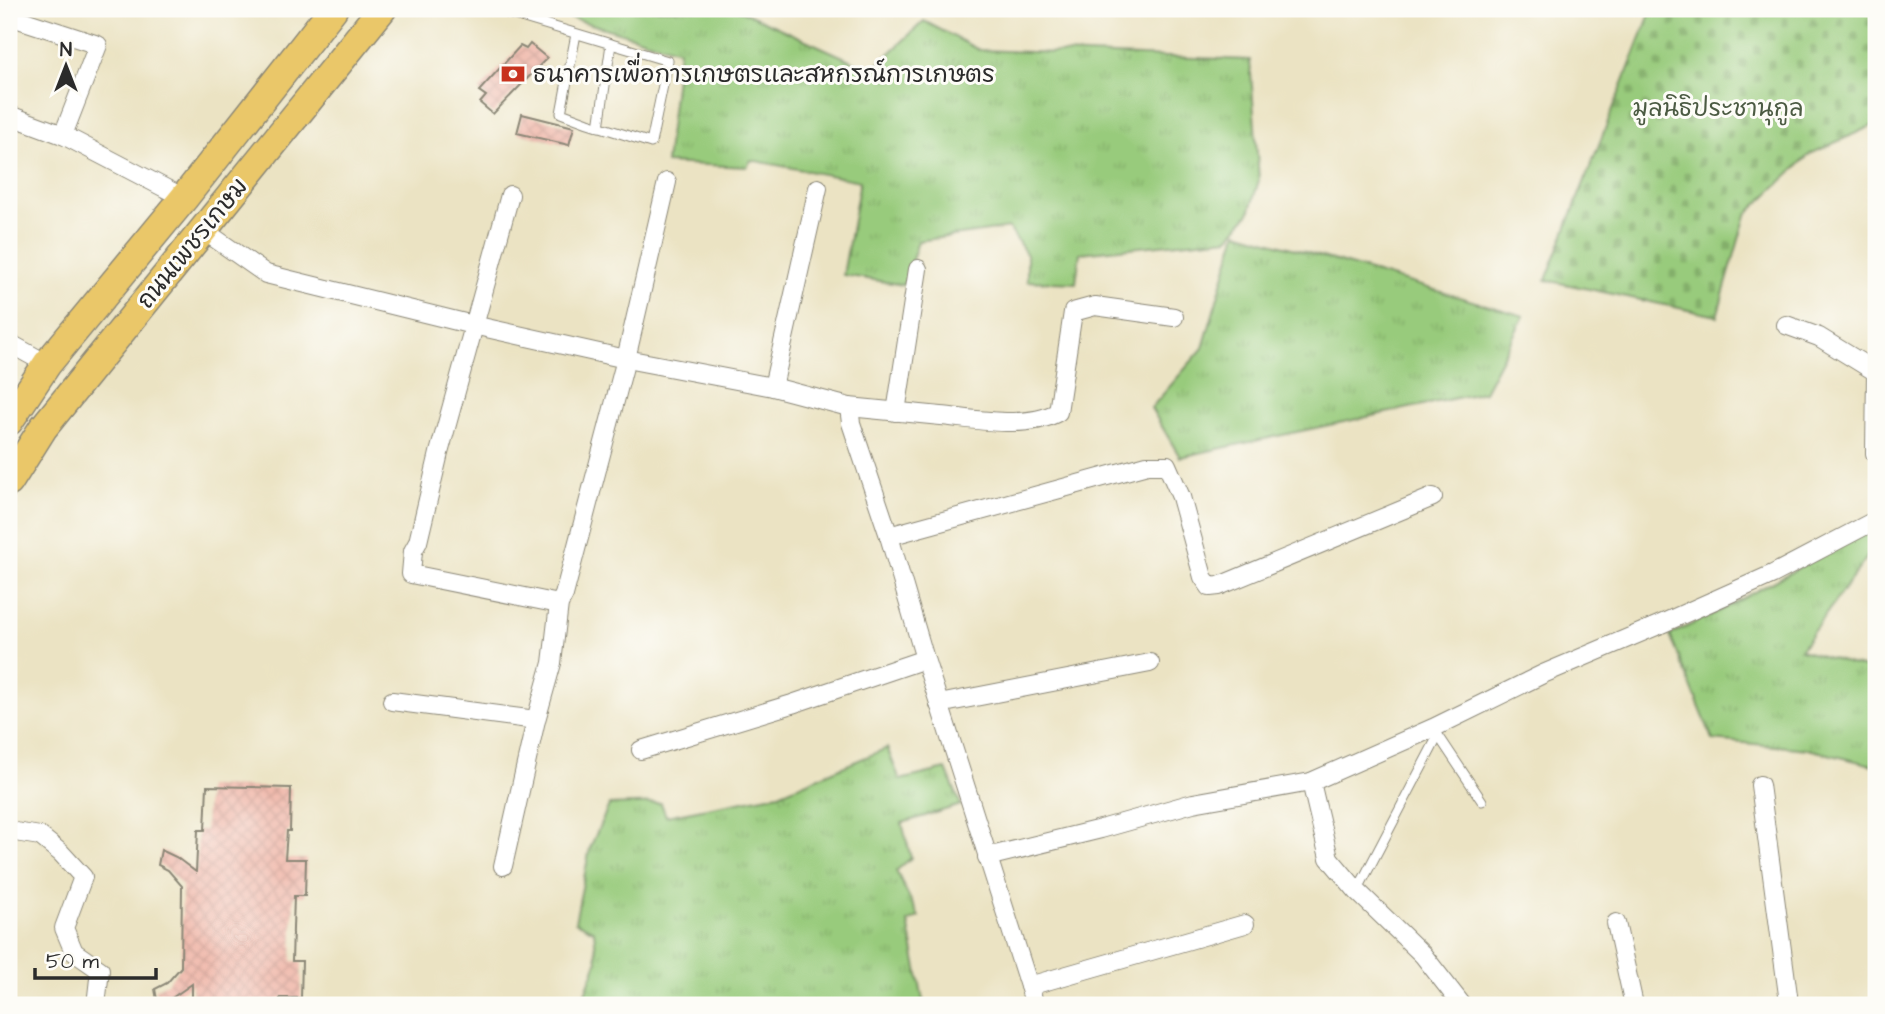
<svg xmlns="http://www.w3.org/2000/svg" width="1885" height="1014" viewBox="0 0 1885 1014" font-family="'Architects Daughter','Playpen Sans Thai',sans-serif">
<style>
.grass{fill:url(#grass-tufts);stroke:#627b53;stroke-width:2}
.cemetery{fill:url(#cemetery-stones);stroke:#627b53;stroke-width:2}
.building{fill:url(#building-cross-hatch)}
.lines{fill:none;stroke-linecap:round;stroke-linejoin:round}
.service-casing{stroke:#8b8777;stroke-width:11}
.minor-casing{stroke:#8b8777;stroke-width:20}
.trunk-casing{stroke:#8b8777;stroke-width:31}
.service{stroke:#fff;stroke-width:9}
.minor{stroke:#fff;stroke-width:18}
.trunk{stroke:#eac769;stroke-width:28}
.labels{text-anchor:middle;stroke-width:6;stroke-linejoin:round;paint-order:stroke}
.poi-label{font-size:24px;fill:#2b2b2b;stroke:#fdfcf7;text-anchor:start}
.park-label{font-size:24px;fill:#4c5b43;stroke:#fdfcf7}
.street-label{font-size:24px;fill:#2b2b2b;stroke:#fdfcf7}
</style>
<defs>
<pattern id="grass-tufts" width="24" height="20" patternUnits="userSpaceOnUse" patternTransform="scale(1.75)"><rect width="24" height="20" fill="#98cb7b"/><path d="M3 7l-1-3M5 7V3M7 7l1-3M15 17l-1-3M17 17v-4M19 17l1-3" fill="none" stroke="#83ae6a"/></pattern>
<pattern id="cemetery-stones" width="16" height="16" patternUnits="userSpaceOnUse" patternTransform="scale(1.75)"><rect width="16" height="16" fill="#98cb7b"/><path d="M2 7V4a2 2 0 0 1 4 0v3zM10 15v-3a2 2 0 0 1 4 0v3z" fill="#83ae6a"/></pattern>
<pattern id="building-cross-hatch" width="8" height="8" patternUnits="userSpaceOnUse" patternTransform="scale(1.75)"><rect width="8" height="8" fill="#efb3a5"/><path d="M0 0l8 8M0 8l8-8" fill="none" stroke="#cd9a8e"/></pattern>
</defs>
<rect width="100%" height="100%" fill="#fdfcf7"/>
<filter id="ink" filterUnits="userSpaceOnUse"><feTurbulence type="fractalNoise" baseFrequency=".0143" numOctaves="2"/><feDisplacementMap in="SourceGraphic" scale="14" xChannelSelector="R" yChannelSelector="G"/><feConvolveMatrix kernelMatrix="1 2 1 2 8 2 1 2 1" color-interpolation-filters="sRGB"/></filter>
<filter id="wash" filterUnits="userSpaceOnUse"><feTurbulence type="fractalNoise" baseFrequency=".00686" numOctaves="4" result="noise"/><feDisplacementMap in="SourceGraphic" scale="28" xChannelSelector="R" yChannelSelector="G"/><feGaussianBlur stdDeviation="1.57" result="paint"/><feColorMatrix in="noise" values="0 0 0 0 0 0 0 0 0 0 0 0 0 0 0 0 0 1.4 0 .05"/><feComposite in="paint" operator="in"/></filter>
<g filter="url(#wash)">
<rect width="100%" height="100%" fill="#ebe3c3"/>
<g class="grass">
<path d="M540 9H737L872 70 924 21 979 50 1250 60 1259 180 1249 213 1229 238 1080 253 1076 283 1027 281V255L1009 228 918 241 904 285 843 275 860 181 751 160 747 167 666 163 679 50Z"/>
<path d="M1237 232 1524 316 1484 392 1180 457 1151 408 1203 348Z"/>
<path d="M1871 529 1876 530V545L1800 650 1876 671V766L1808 749 1713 740 1670 635 1721 610Z"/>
<path d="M887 748 900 780 946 769 961 805 902 823 911 858 896 871 919 917 908 922 924 1005H567L583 999 597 962 594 931 575 922 590 848 609 805 661 803 666 816 779 794Z"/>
</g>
<path class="cemetery" d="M1652 9H1876V124L1810 154 1746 215 1717 316 1546 280Z"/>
<g id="blocks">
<g class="building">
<path d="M530 44 547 58 493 114 480 103 486 96 479 91 520 46 526 49Z"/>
<path d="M522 114 574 127 569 145 517 133Z"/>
<path d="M207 786 291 788 290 831H287L285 859H306L305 896H294L292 961H302L301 998H280V1005H192V984L169 1000 158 1005 155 989 167 983 181 967 182 886 168 870 158 865 161 850 176 857 196 872 198 830H205Z"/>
</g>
</g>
</g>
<g filter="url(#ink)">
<use href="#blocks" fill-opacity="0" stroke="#8b8777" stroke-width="2"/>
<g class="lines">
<g class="service-casing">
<g id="service">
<path d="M494 9 668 61 651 143 588 123 561 113 576 34"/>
<path d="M599 127 611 44"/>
<path d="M1436 732 1482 801"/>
<path d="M1357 891 1438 736"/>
</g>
</g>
<g class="minor-casing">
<g id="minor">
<path d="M9 16 98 45 63 135"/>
<path d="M9 115 63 135 184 198"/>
<path d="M510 195 439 453 418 542 413 551 411 574 559 604"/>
<path d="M203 230 266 274 473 325 626 359 773 387 849 407 851 423 889 536 925 659 1035 1005"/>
<path d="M1786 325 1819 337 1876 372 1875 453 1876 456"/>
<path d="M9 343 47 364"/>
<path d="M773 387 818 188"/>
<path d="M849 407C879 410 910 413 941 416 975 419 1027 430 1058 412L1073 312 1095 306 1174 317"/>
<path d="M896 412 918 269"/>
<path d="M889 536 1147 465H1167L1181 497 1203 577 1210 587 1219 586 1433 497"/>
<path d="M392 701 536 720"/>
<path d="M939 704 1150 663"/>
<path d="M641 750 792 704 925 659"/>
<path d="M1311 782 1329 858 1357 891 1423 955 1462 1005"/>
<path d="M1760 785 1788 995V1005"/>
<path d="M9 831 40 836 61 853 83 877 64 928 74 952 100 970 96 1005"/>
<path d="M987 857 1101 829 1193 803 1311 782 1433 728 1543 674 1661 624 1773 574 1876 520"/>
<path d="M503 866 536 720 552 663 559 604 564 595 626 359 667 182"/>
<path d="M1616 923 1634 1005"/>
<path d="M1029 986 1245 924"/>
</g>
</g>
<g class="trunk-casing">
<g id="trunk">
<path d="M9 421 47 364 184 198 333 9"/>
<path d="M9 482 43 428 382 9"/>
</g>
</g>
<use href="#service" class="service"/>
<use href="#minor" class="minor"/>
<use href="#trunk" class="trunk"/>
</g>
</g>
<defs>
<g id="bank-bare" transform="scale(1.89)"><path d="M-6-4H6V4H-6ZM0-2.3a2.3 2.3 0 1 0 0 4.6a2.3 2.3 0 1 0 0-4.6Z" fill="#c8321e" stroke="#fdfcf7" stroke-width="2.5" paint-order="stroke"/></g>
</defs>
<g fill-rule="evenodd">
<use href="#bank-bare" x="513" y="74"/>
</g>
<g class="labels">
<g class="poi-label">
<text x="533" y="82">ธนาคารเพื่อการเกษตรและสหกรณ์การเกษตร</text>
</g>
<g class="park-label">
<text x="1718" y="116">มูลนิธิประชานุกูล</text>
</g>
<g class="street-label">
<text transform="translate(192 243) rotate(-51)" y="8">ถนนเพชรเกษม</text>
</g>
</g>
<rect width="1885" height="1014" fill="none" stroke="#fdfcf7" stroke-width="35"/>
<g transform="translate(66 66)" stroke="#fdfcf7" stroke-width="5" paint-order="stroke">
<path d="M0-5L12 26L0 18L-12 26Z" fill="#2b2b2b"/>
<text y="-10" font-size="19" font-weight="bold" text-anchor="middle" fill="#2b2b2b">N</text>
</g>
<path d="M35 968v10h121v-10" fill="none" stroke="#2b2b2b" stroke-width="3.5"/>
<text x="46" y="968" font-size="21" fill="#2b2b2b" stroke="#fdfcf7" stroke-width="5" paint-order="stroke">50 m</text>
</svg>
